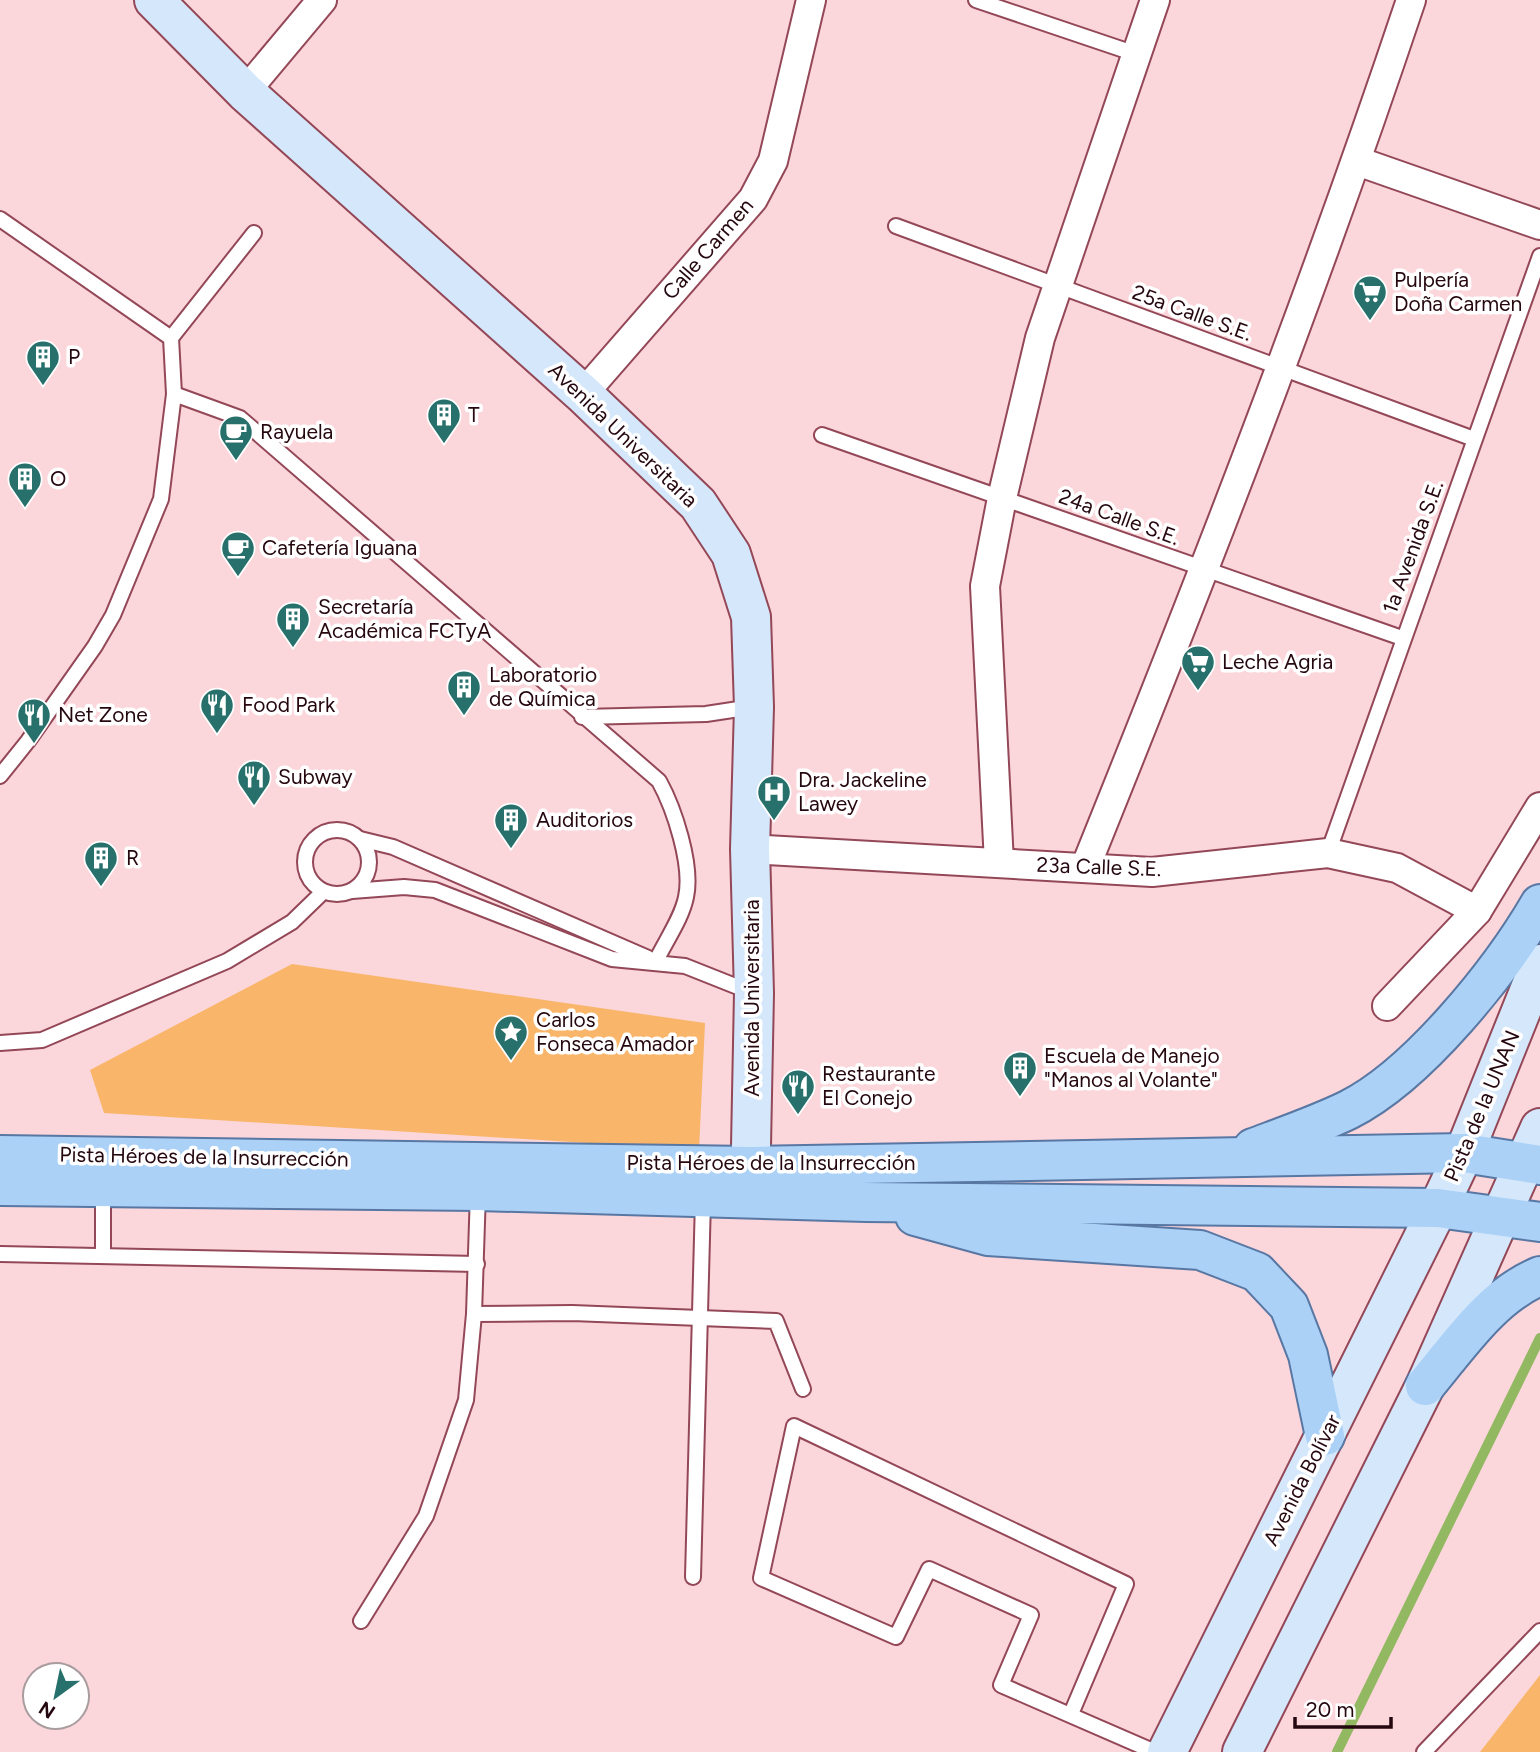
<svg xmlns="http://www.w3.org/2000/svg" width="1540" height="1752" viewBox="0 0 1540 1752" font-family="Figtree,sans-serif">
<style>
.green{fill:#f9b66a}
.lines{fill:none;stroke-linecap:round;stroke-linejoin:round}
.stream{stroke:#92b862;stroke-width:10}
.lane-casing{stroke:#934757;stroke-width:18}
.street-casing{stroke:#934757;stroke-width:32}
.secondary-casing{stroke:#934757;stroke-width:42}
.primary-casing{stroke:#5877a3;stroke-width:42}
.lane{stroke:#fff;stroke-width:14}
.street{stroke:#fff;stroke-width:28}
.secondary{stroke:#d5e8fb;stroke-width:38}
.primary{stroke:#abd1f7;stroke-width:38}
.labels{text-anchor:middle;stroke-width:7;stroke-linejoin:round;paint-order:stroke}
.street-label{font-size:21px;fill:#25070f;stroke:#fff}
.poi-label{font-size:21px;fill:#25070f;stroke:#fff;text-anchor:start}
</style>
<rect width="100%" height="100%" fill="#fbd6db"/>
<g class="green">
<path d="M292 964 705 1023 699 1150 104 1113 90 1070Z"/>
<path d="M1540 1675V1752H1480Z"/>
</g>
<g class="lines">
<path class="stream" d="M1337 1752 1540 1338"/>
<g class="lane-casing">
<g id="lane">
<path d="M976 0 1136 54"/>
<path d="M0 219 171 338 174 394 161 499 113 615 95 646 28 741 0 776"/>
<path d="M896 226 1474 439"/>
<path d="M171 338 254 233"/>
<path d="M174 394 240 418 659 781C674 808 693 865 686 897 682 918 665 942 656 961"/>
<path d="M822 435 1402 638"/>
<path d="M582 717 706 714 752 707"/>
<circle cx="337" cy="862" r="32"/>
<path d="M360 839 393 847 648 958"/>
<path d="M1328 853 1540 256"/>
<path d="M352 891 404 887 435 890 612 959 685 966 753 993"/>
<path d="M0 1043 42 1040 227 961 292 922 323 892"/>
<path d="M0 1254 477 1264"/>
<path d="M103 1256V1188"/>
<path d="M474 1314 572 1313 776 1321 803 1389"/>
<path d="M693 1577 703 1200"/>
<path d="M361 1621 426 1516 466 1400 474 1314 478 1192"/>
<path d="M1071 1714 1126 1584 794 1426 761 1578 896 1637 929 1569 1031 1615 1001 1685 1155 1752"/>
<path d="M1424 1752 1540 1631"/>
</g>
</g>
<g class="street-casing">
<g id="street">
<path d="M245 92 322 0"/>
<path d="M1357 161 1540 225"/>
<path d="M583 394 753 199 773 161 811 0"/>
<path d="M750 849 1152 872 1328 853 1397 868 1477 911"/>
<path d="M999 863 985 586 1002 498 1040 338 1155 0"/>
<path d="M1085 868C1201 581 1313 293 1411 0"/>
<path d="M1387 1006 1477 911 1540 807"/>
</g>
</g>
<g class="secondary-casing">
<g id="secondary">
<path d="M154 0 245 92 583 394 698 504 731 554 751 617 754 707 750 849 754 993 750 1197"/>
<path d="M1167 1752 1438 1208 1464 1153 1540 964"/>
<path d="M1242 1752 1425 1386 1540 1128"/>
</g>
</g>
<g class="primary-casing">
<g id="primary">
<path d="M1253 1148C1285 1136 1317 1125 1348 1110 1418 1075 1501 971 1540 904"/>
<path d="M0 1155 751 1166 1464 1153 1540 1165"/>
<path d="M0 1186 478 1191 866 1202 1438 1208 1540 1222"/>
<path d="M915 1216 988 1236 1200 1250 1257 1272 1289 1306 1308 1355 1325 1436"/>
<path d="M1425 1386C1458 1347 1491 1296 1540 1276"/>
</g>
</g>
<use href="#lane" class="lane"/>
<use href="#street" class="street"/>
<use href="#secondary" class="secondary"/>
<use href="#primary" class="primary"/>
</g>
<defs>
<g id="supermarket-pin" transform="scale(1.75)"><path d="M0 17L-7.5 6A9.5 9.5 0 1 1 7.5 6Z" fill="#27706b" stroke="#fff"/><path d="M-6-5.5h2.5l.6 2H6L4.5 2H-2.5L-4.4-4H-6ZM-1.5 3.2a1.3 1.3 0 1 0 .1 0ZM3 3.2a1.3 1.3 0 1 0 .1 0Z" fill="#fff"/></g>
<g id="building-pin" transform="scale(1.75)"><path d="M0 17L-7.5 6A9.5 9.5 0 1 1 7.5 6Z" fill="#27706b" stroke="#fff"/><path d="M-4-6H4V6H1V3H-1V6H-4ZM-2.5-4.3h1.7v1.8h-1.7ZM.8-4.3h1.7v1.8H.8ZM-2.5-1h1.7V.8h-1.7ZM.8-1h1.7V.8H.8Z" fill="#fff"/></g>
<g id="cafe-pin" transform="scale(1.75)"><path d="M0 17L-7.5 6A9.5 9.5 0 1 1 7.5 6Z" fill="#27706b" stroke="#fff"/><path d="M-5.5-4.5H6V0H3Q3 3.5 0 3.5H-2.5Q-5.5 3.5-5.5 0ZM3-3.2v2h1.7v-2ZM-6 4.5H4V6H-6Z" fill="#fff"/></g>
<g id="restaurant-pin" transform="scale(1.75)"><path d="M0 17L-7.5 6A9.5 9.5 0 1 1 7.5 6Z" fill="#27706b" stroke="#fff"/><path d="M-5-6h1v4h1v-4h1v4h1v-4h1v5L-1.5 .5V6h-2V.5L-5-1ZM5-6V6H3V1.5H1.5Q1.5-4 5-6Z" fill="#fff"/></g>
<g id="hospital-pin" transform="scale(1.75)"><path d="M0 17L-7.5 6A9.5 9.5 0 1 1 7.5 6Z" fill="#27706b" stroke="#fff"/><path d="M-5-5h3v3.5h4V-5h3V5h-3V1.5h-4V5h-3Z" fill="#fff"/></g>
<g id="sight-pin" transform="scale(1.75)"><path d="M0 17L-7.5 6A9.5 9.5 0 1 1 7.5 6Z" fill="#27706b" stroke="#fff"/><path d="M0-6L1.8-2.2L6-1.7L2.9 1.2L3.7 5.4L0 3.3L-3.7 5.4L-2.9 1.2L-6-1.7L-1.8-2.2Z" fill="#fff"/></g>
</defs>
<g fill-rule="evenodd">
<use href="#supermarket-pin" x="1370" y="292"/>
<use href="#building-pin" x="43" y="357"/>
<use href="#building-pin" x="444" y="415"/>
<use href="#cafe-pin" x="236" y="432"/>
<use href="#building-pin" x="25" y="479"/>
<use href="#cafe-pin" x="238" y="548"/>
<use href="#building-pin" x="293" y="619"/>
<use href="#supermarket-pin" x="1198" y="662"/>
<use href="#building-pin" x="464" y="687"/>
<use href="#restaurant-pin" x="217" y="705"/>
<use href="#restaurant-pin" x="34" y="715"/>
<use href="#restaurant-pin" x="254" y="777"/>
<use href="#hospital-pin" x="774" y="792"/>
<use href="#building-pin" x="511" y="820"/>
<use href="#building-pin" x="101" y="858"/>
<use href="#sight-pin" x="511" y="1032"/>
<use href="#building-pin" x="1020" y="1068"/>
<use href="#restaurant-pin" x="798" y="1086"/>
</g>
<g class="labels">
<g class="street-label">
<text transform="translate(708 249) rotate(-49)" y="7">Calle Carmen</text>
<text transform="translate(1192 313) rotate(20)" y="7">25a Calle S.E.</text>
<text transform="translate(623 435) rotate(44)" y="7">Avenida Universitaria</text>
<text transform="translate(1119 517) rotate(20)" y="7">24a Calle S.E.</text>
<text transform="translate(1413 547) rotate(-70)" y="7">1a Avenida S.E.</text>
<text transform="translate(1099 867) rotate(2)" y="7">23a Calle S.E.</text>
<text transform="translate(752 998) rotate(-90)" y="7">Avenida Universitaria</text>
<text transform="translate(1482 1106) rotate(-67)" y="7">Pista de la UNAN</text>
<text transform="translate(204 1157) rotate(1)" y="7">Pista Héroes de la Insurrección</text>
<text x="771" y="1170">Pista Héroes de la Insurrección</text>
<text transform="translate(1302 1480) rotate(-63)" y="7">Avenida Bolívar</text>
</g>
<g class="poi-label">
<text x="1394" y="287">Pulpería<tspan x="1394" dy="24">Doña Carmen</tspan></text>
<text x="68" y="364">P</text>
<text x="468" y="422">T</text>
<text x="260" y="439">Rayuela</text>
<text x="50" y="486">O</text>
<text x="262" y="555">Cafetería Iguana</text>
<text x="318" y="614">Secretaría<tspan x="318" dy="24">Académica FCTyA</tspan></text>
<text x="1222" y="669">Leche Agria</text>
<text x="489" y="682">Laboratorio<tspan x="489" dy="24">de Química</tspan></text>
<text x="242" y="712">Food Park</text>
<text x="58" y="722">Net Zone</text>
<text x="278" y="784">Subway</text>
<text x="798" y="787">Dra. Jackeline<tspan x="798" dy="24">Lawey</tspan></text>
<text x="536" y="827">Auditorios</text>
<text x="126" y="865">R</text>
<text x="536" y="1027">Carlos<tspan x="536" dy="24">Fonseca Amador</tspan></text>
<text x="1044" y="1063">Escuela de Manejo<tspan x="1044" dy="24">"Manos al Volante"</tspan></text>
<text x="822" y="1081">Restaurante<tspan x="822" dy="24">El Conejo</tspan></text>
</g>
</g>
<g transform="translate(56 1696) rotate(213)"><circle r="33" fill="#ffffff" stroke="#a89c9f" stroke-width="2"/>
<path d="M0-5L12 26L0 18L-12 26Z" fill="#27706b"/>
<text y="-10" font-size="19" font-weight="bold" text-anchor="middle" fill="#25070f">N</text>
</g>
<path d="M1295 1717v10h96v-10" fill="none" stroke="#25070f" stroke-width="3.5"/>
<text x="1306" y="1717" font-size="21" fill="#25070f" stroke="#ffffff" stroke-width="5" paint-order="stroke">20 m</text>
</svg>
